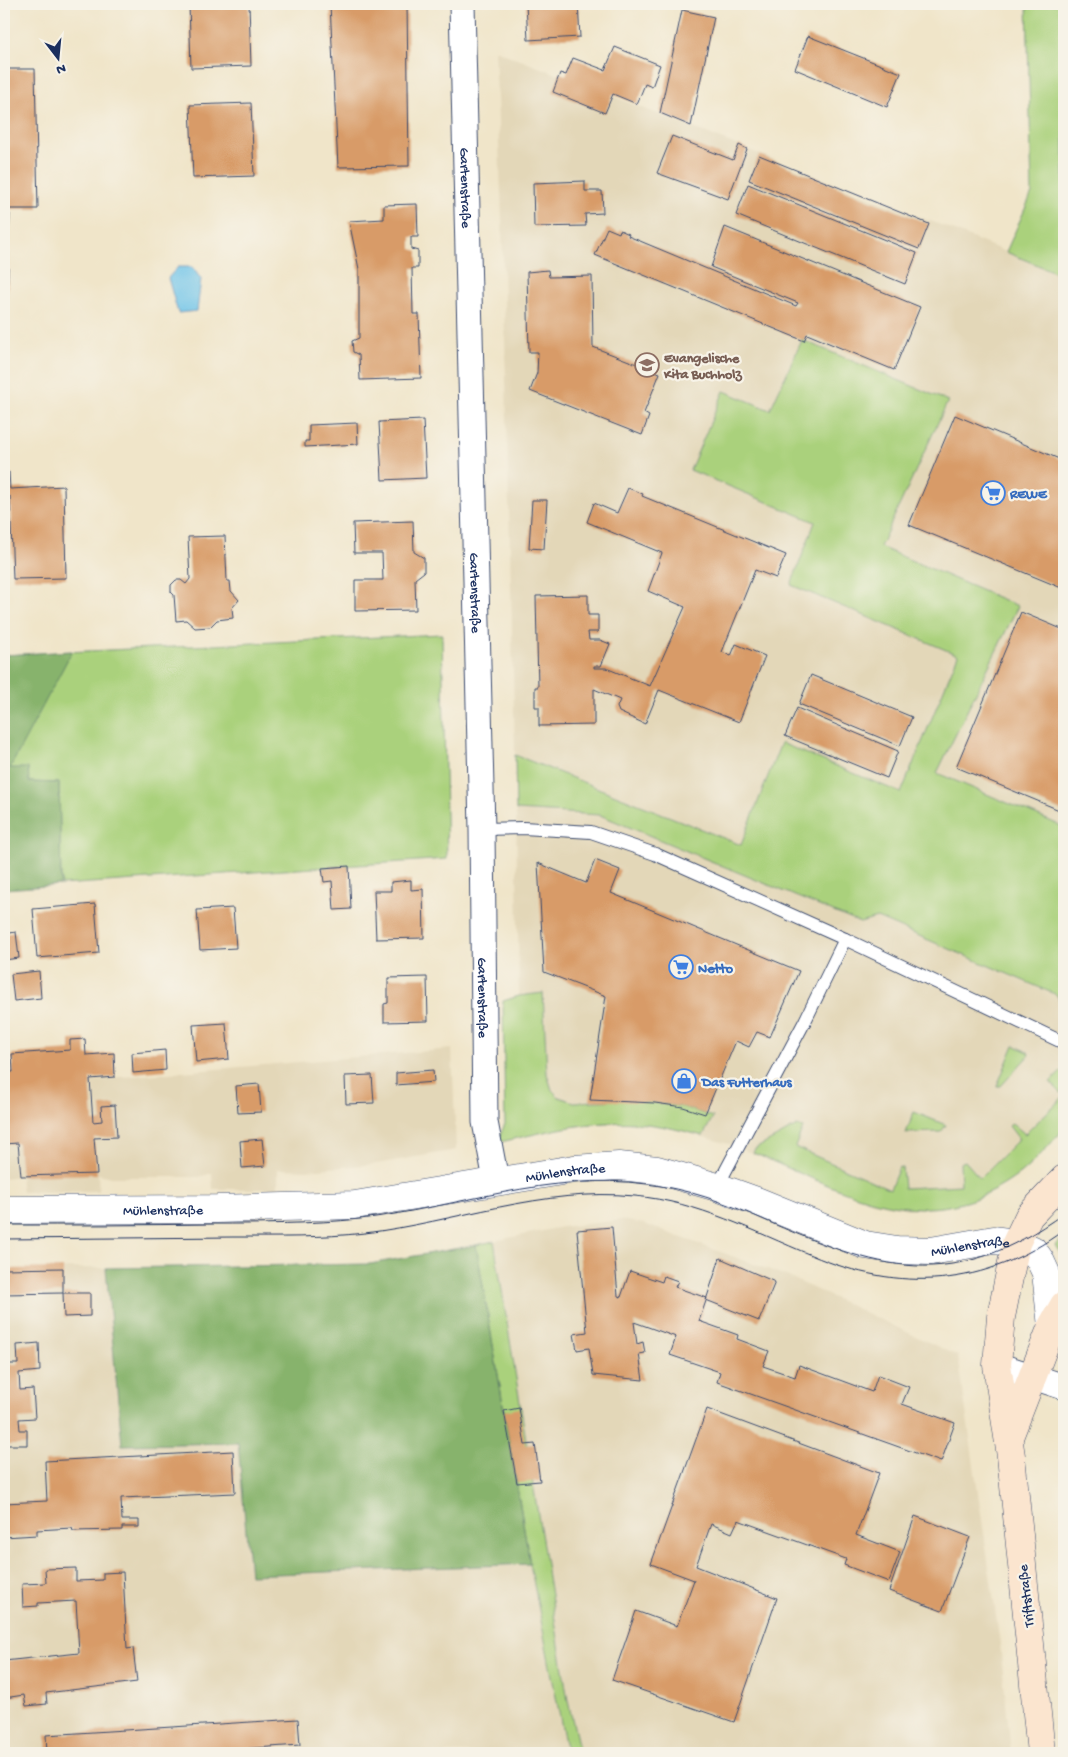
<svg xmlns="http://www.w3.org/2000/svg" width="1068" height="1757" viewBox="0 0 1068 1757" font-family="'Gochi Hand',sans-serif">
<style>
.built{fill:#e3d7b8}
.green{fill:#aad17c;stroke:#62806d}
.forest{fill:#87b36c;stroke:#517165}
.water{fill:#6cc3e9;stroke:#4479a4}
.building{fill:#d89b67}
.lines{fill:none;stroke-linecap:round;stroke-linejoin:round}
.service-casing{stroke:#3b4a6e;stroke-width:14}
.minor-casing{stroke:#3b4a6e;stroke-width:27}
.tertiary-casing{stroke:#3b4a6e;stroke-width:29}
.secondary-casing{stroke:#3b4a6e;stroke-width:29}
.service{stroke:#fff;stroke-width:12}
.minor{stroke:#fff;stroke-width:25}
.tertiary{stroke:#fff;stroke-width:28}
.secondary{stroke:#fbe5cf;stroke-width:28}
.tram{stroke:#1b2f5e;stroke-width:1}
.labels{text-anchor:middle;stroke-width:4.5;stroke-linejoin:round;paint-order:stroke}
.street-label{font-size:14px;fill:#1b2f5e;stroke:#f7f3e8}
.education-label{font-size:14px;font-weight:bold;fill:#785e54;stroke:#f7f3e8;text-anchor:start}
.shop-label{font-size:14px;font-weight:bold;fill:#366cbe;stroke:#f7f3e8;text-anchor:start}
</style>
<rect width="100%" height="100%" fill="#f7f3e8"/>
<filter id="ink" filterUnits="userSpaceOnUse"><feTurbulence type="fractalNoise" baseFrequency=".02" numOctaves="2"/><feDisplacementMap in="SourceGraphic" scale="10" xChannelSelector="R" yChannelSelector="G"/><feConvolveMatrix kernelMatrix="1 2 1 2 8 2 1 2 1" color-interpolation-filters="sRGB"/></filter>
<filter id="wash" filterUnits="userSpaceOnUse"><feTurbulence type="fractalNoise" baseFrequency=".0096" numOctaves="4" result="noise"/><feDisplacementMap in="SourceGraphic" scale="20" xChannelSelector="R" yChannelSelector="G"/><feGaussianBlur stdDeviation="1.12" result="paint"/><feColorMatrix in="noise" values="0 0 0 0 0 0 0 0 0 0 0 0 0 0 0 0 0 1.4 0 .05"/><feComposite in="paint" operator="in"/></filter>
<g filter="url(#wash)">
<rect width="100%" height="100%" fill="#f0e5c9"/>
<g class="built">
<path d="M495 50 933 222 1064 276V827L937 773 1018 606 880 547 948 401 801 340 770 411 724 391 815 522 791 585 958 655 901 794 781 743 741 845 515 755 502 217Z"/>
<path d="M516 810 600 815 860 923 876 918 1057 995 1064 1009V1129L1035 1161 1007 1182 966 1201 941 1208 908 1209 872 1202 729 1144 670 1128 644 1123H616L500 1135 505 1124 503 1001 519 996Z"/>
<path d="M452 1049 456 1150 376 1164 307 1170 278 1169V1189H213L212 1173 199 1177H112L98 1174 99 1191 22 1192 20 1176 4 1178V1087Z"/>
<path d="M621 1220 644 1224 789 1277 958 1356 1000 1643 1011 1753H580L568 1701 494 1241 562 1227Z"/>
<path d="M106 1268 122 1444 238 1443 250 1575 530 1564 567 1753H4V1269Z"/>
</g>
<g class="green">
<path d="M1027 4H1064V276L1006 252 1032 193Z"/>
<path d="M802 340 948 401 880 547 1018 606 937 773 1064 827V1009L1057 995 877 918 860 923 600 815 516 810 515 755 741 845 781 743 901 793 958 655 791 585 815 522 690 470 724 391 770 410Z"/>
<path d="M442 634 447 859 61 885 59 783 29 782 9 768 5 655Z"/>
<path d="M543 993 547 1074 552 1090 559 1097 574 1102 625 1100 655 1103 683 1107 713 1117 703 1136C684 1131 665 1126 646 1124 597 1118 548 1131 501 1142L500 1135 505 1124 503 1001 519 996Z"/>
<path d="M1014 1045 1028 1052 1029 1055 1001 1086H997Z"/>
<path d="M1062 1071 1064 1072V1129C1050 1144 1037 1160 1021 1173 928 1244 845 1191 753 1153L755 1149 797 1126 803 1128 795 1147 890 1189 899 1167 902 1168 904 1188 961 1185 960 1163 965 1161 980 1178 1019 1139 1009 1126 1012 1123 1025 1134 1064 1096 1050 1082Z"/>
<path d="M914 1112 946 1125 941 1132 906 1133Z"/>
<path d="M1064 1238V1260L1055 1245Z"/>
<path d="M494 1241 568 1701 580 1753H567L530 1564 476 1245Z"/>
</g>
<g class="forest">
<path d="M72 651 10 768H28L29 782 59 783 61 885 4 889V655Z"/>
<path d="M476 1245 530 1564 250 1575 238 1443 122 1445 106 1268 370 1264Z"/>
</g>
<path class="water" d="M178 267H192L201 279 197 311 178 313 168 278Z"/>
<g id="blocks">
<g class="building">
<path d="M189 4H249L251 66 191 68Z"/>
<path d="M330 4H407L409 166 338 167Z"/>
<path d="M526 4H578L580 37 528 40Z"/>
<path d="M682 10 714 17 691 126 660 113Z"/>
<path d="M808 36 901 73 887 107 795 69Z"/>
<path d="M615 47 660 65 652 87 645 84 637 104 613 94 605 113 553 92 560 73 566 75 573 58 605 70Z"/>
<path d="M4 69H35L38 209H4Z"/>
<path d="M251 103 254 176 193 178 190 105Z"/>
<path d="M672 136 733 160 739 145 747 149 728 199 657 173Z"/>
<path d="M759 155 929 224 919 249 749 180Z"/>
<path d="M585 181V191H602L603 213 585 214 586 226 534 227 533 183Z"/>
<path d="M748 184 917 253 905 284 736 215Z"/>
<path d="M417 204 418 237H411V249L418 251V268H412L413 314H419L421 378 360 380 359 355 353 352 352 341 359 338V269L349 221 384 219V205Z"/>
<path d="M4 214H10L5 359H4Z"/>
<path d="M725 227 920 307 894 370 807 334 804 341 802 340 595 255 607 228 619 233 620 230 629 234 628 236 796 306 798 303 711 267Z"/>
<path d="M548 270 549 277 592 276 593 347 660 373 644 413 649 416 642 435 530 391 537 373 538 352H529L527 272Z"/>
<path d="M955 415 1064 461V589L909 525Z"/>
<path d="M423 420 426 478 382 480 379 422Z"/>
<path d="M357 423 358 444 305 447V441H309V425Z"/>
<path d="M9 472 10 489 64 486 66 578 13 579 10 496 4 497V473Z"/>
<path d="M628 488 643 494 642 496 786 555 776 578 755 570 722 652 731 656 736 644 765 656 739 722 659 690 645 724 619 712 617 707 620 700 594 689V725L539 726V707H535V687H538L536 596 588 595V615H598V632H588L589 640H600L610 644 601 666H594V668H606L650 686 685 607 648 591 662 553 587 522 594 503 617 513Z"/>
<path d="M532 500H547L544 549 529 548Z"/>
<path d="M413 521 414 552 424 558V572L415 579 416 610 355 611V580H383L382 553H354L353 523Z"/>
<path d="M225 536 227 581H230L231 591 239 600 232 608 233 618 217 620 210 627 195 628 186 620 176 621 174 595 171 592V585L176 580H181L186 584 190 579 188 537Z"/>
<path d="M1021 612 1064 630V812L956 767Z"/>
<path d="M811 675 912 717 900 746 799 704Z"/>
<path d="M797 708 898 751 887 778 785 736Z"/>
<path d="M595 860 620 870 611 893 799 971 770 1037 757 1032 749 1047 736 1041 705 1114 683 1107 655 1103 590 1100 606 996 544 972 538 863 586 883Z"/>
<path d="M349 866 351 909 334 910 332 881 324 882 322 868Z"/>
<path d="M411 880V890L423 889 424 938 376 939 374 891H391V882Z"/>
<path d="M95 904 99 953 37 958 33 909Z"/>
<path d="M233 908 236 948 200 950 197 910Z"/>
<path d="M16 932 19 958 4 960V934Z"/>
<path d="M39 971 41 998 14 1001 11 974Z"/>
<path d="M427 977 428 1021 384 1022V1004L388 1003V978Z"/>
<path d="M226 1023 229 1059 196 1062 193 1025Z"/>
<path d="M85 1039 86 1055 114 1053 115 1077 90 1079 93 1122 102 1121 101 1106 115 1105 117 1137 94 1138 97 1174 21 1176 18 1143 4 1144V1072H13L12 1054 70 1050V1040Z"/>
<path d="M165 1050 166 1070 133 1073 132 1053Z"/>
<path d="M433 1070 434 1082 396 1085V1073Z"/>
<path d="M372 1075 374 1103 346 1104 345 1076Z"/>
<path d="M259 1084 261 1112 238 1113 236 1086Z"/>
<path d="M262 1139 265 1166 242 1168 240 1141Z"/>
<path d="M612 1227 618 1296 621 1297 630 1271 662 1282 664 1276 678 1281 675 1287 707 1298 699 1321 738 1335 737 1339 769 1351 763 1366 795 1377 799 1365 872 1392 878 1375 909 1387 902 1404 955 1423 941 1462 717 1382 720 1372 670 1355 676 1337 634 1322 637 1344 643 1342 645 1353 639 1354 643 1380 593 1375 589 1348 577 1350 574 1334 587 1332 577 1230Z"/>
<path d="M720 1258 775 1282 759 1321 706 1300Z"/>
<path d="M63 1268V1293L4 1294V1269Z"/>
<path d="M63 1293H90V1316L64 1317Z"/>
<path d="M39 1343 40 1371 19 1373 20 1390 33 1389 35 1418 19 1419 20 1430H27V1445H4V1364H18L17 1345Z"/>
<path d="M519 1408 525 1445 535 1444 540 1481 517 1483 504 1411Z"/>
<path d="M707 1409 879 1473 856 1535 900 1552 889 1582 844 1565 846 1559 738 1520 732 1533 711 1524 696 1566 777 1598 734 1722 612 1680 636 1611 677 1626 694 1580 651 1564Z"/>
<path d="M233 1451 235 1493 121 1498 122 1520H139V1527H122V1530L73 1531 72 1528 37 1530V1535L4 1537V1503L47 1501 45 1461Z"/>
<path d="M915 1516 970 1537 942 1611 889 1591Z"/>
<path d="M76 1568V1581L103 1580V1573L123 1572 127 1649 133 1648 137 1682 46 1693 47 1704 26 1706 24 1695 4 1698V1661L79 1653 76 1601 38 1603V1606L23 1607 22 1584 46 1583 45 1569Z"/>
<path d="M298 1719 300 1745 179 1753H47L46 1735Z"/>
</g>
</g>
</g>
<g filter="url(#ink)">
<use href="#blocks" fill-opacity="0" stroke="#3b4a6e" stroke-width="1"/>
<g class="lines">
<g class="service-casing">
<g id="service">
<path d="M482 829 523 828 591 832 655 854 845 939"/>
<path d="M717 1187 805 1021 845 939 1064 1043"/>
</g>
</g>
<g class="minor-casing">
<g id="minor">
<path id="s1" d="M462 4 482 829 485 1122 496 1180"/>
<path d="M997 1365 1064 1387"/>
</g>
</g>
<g class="tertiary-casing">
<g id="tertiary">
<path id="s2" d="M4 1210 217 1209 355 1205 574 1169 619 1166 657 1170 717 1187 759 1202 865 1245 897 1250 931 1251 994 1240 1016 1243 1033 1250 1040 1260 1046 1273 1052 1326"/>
</g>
</g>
<g class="secondary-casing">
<g id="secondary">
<path d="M1009 1437 1052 1326 1064 1305"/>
<path d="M1041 1753 1011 1456 997 1365 1001 1317 1016 1243 1029 1216 1064 1179"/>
</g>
</g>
<use href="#service" class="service"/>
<use href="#minor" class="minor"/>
<use href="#tertiary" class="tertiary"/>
<use href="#secondary" class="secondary"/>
<g class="tram">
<path d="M4 1225C73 1225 143 1225 212 1224 262 1224 311 1224 360 1219 456 1208 549 1171 647 1184 687 1189 725 1202 762 1219 880 1270 951 1295 1064 1213"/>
<path d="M4 1239C80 1238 157 1238 234 1237 278 1237 322 1238 365 1233 455 1222 544 1187 635 1196 699 1202 753 1231 811 1255 900 1293 985 1288 1064 1230"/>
</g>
</g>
</g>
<defs>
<g id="school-ring" transform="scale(1.25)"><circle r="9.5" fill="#f7f3e8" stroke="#8d6e63" stroke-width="1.5"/><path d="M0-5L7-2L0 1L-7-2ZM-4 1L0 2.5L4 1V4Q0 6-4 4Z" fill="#8d6e63"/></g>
<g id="supermarket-ring" transform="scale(1.25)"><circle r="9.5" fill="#f7f3e8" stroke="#3f7fe0" stroke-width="1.5"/><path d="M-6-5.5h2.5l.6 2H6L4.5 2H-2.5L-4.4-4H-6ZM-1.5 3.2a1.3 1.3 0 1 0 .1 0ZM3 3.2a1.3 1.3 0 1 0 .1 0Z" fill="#3f7fe0"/></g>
<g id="shop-ring" transform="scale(1.25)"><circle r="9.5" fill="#f7f3e8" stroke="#3f7fe0" stroke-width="1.5"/><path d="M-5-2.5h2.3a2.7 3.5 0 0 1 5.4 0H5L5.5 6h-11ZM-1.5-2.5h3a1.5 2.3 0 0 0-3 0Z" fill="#3f7fe0"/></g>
</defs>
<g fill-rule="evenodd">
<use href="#school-ring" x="647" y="365"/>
<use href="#supermarket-ring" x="993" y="493"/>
<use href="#supermarket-ring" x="681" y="967"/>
<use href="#shop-ring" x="684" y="1081"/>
</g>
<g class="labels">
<g class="street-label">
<text dy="5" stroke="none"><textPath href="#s1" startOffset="184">Gartenstraße</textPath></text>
<text dy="5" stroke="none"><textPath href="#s1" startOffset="589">Gartenstraße</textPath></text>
<text dy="5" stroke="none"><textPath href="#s1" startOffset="994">Gartenstraße</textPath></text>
<text dy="5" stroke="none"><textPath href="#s2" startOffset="564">Mühlenstraße</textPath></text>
<text dy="5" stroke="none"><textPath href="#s2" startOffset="159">Mühlenstraße</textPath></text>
<text dy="5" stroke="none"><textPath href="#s2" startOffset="984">Mühlenstraße</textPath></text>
<text transform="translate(1025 1596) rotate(-96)" y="5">Triftstraße</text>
</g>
<g class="education-label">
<text x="664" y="362">Evangelische<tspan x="664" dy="16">Kita Buchholz</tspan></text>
</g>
<g class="shop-label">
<text x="1010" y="498">REWE</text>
<text x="698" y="972">Netto</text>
<text x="702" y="1086">Das Futterhaus</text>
</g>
</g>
<rect width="1068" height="1757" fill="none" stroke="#f7f3e8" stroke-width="20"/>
<g transform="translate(58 58) rotate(164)" stroke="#f7f3e8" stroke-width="4" paint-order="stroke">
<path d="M0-4L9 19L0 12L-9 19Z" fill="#1b2f5e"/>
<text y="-8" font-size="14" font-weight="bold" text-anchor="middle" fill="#1b2f5e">N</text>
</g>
</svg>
